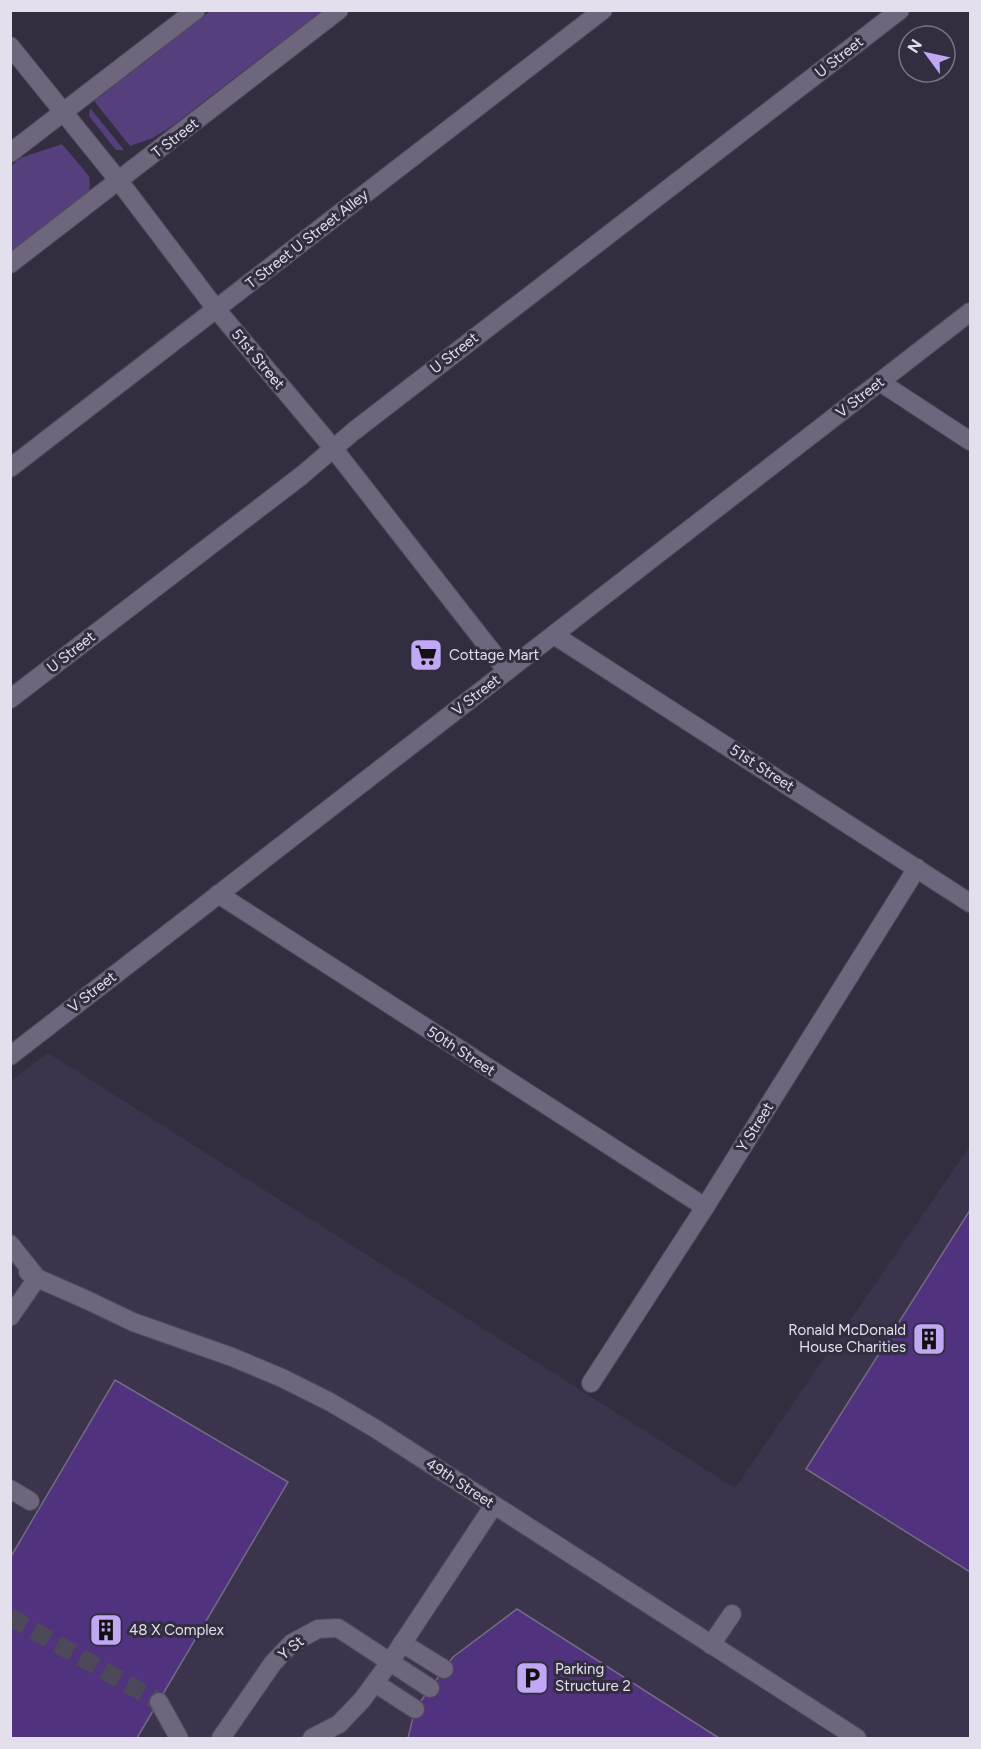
<svg xmlns="http://www.w3.org/2000/svg" width="981" height="1749" viewBox="0 0 981 1749" font-family="Figtree,sans-serif">
<style>
.built{fill:#3c344d}
.green{fill:#553f7d}
.building{fill:#50327f;stroke:#726c82;stroke-width:1.5}
.lines{fill:none;stroke-linecap:round;stroke-linejoin:round}
.minor-tunnel{stroke:#4d485a;stroke-width:18;stroke-dasharray:18 9;stroke-linecap:butt}
.minor-casing{stroke:#4f4a5a;stroke-width:20}
.minor{stroke:#6d667c;stroke-width:18}
.labels{text-anchor:middle;stroke-width:6;stroke-linejoin:round;paint-order:stroke}
.street-label{font-size:15px;fill:#e3dfec;stroke:#332d40}
.poi-label{font-size:15px;fill:#e3dfec;stroke:#332d40;text-anchor:start}
</style>
<rect width="100%" height="100%" fill="#332d40"/>
<path class="built" d="M48 1053 735 1488 970 1146V1738H11V1081Z"/>
<g class="green">
<path d="M210 11H322L172 126 153 138 130 146 94 101Z"/>
<path d="M90 108 124 150H116L89 116Z"/>
<path d="M62 144 89 176 90 183 89 191 11 252V166L20 158Z"/>
</g>
<g class="building">
<path d="M970 1210V1572L806 1469Z"/>
<path d="M115 1380 288 1482 137 1738H10V1558Z"/>
<path d="M517 1609 719 1738H408L415 1709 453 1657Z"/>
</g>
<g class="lines">
<path class="minor-tunnel" d="M10 1617 159 1702"/>
<g class="minor-casing">
<g id="minor">
<path d="M10 46 119 181 216 309 333 448 507 671"/>
<path d="M10 153 196 10"/>
<path d="M10 264 339 10"/>
<path d="M880 382 970 441"/>
<path d="M10 468 603 10"/>
<path d="M554 635 970 903"/>
<path d="M10 699 301 476 354 431 900 10"/>
<path d="M218 894 705 1207"/>
<path d="M10 1056 970 312"/>
<path d="M10 1244 37 1278 87 1300 133 1322 232 1357 282 1378 330 1402 376 1429 857 1738"/>
<path d="M10 1317 37 1278 28 1272"/>
<path d="M591 1383 705 1207 917 868"/>
<path d="M10 1489 30 1501"/>
<path d="M402 1643 444 1669"/>
<path d="M711 1645 732 1614"/>
<path d="M375 1683 415 1709"/>
<path d="M159 1702 179 1738"/>
<path d="M221 1738 273 1663 292 1643 318 1629 338 1628 430 1688"/>
<path d="M312 1738 339 1724 362 1700 390 1662 494 1505"/>
</g>
</g>
<use href="#minor" class="minor"/>
</g>
<defs>
<g id="supermarket-square" transform="scale(1.725)"><rect x="-9" y="-9" width="18" height="18" rx="4" fill="#c0a8f4" stroke="#332d40"/><path d="M-6-5.5h2.5l.6 2H6L4.5 2H-2.5L-4.4-4H-6ZM-1.5 3.2a1.3 1.3 0 1 0 .1 0ZM3 3.2a1.3 1.3 0 1 0 .1 0Z" fill="#111"/></g>
<g id="building-square" transform="scale(1.725)"><rect x="-9" y="-9" width="18" height="18" rx="4" fill="#c0a8f4" stroke="#332d40"/><path d="M-4-6H4V6H1V3H-1V6H-4ZM-2.5-4.3h1.7v1.8h-1.7ZM.8-4.3h1.7v1.8H.8ZM-2.5-1h1.7V.8h-1.7ZM.8-1h1.7V.8H.8Z" fill="#111"/></g>
<g id="parking-square" transform="scale(1.725)"><rect x="-9" y="-9" width="18" height="18" rx="4" fill="#c0a8f4" stroke="#332d40"/><path d="M-3.5-5.5H1a3.5 3.5 0 0 1 0 7H-1V5.5H-3.5ZM-1-3.4V-.6H.8a1.4 1.4 0 0 0 0-2.8Z" fill="#111"/></g>
</defs>
<g fill-rule="evenodd">
<use href="#supermarket-square" x="426" y="655"/>
<use href="#building-square" x="929" y="1339"/>
<use href="#building-square" x="106" y="1630"/>
<use href="#parking-square" x="532" y="1678"/>
</g>
<g class="labels">
<g class="street-label">
<text transform="translate(839 57) rotate(-38)" y="5">U Street</text>
<text transform="translate(175 138) rotate(-38)" y="5">T Street</text>
<text transform="translate(307 239) rotate(-38)" y="5">T Street U Street Alley</text>
<text transform="translate(454 353) rotate(-38)" y="5">U Street</text>
<text transform="translate(258 359) rotate(50)" y="5">51st Street</text>
<text transform="translate(860 397) rotate(-38)" y="5">V Street</text>
<text transform="translate(71 652) rotate(-38)" y="5">U Street</text>
<text transform="translate(476 695) rotate(-38)" y="5">V Street</text>
<text transform="translate(762 768) rotate(33)" y="5">51st Street</text>
<text transform="translate(92 992) rotate(-38)" y="5">V Street</text>
<text transform="translate(461 1051) rotate(33)" y="5">50th Street</text>
<text transform="translate(755 1127) rotate(-58)" y="5">Y Street</text>
<text transform="translate(460 1483) rotate(33)" y="5">49th Street</text>
<text transform="translate(291 1648) rotate(-39)" y="5">Y St</text>
</g>
<g class="poi-label">
<text x="449" y="660">Cottage Mart</text>
<text x="906" y="1335" text-anchor="end">Ronald McDonald<tspan x="906" dy="17">House Charities</tspan></text>
<text x="129" y="1635">48 X Complex</text>
<text x="555" y="1674">Parking<tspan x="555" dy="17">Structure 2</tspan></text>
</g>
</g>
<rect width="981" height="1749" fill="none" stroke="#e3dfec" stroke-width="24"/>
<g transform="translate(927 54) rotate(303)"><circle r="28" fill="#332d40" stroke="#797485" stroke-width="1.5"/>
<path d="M0-4.5L10 22L0 15L-10 22Z" fill="#c0a8f4"/>
<text y="-9" font-size="16" font-weight="bold" text-anchor="middle" fill="#e3dfec">N</text>
</g>
</svg>
